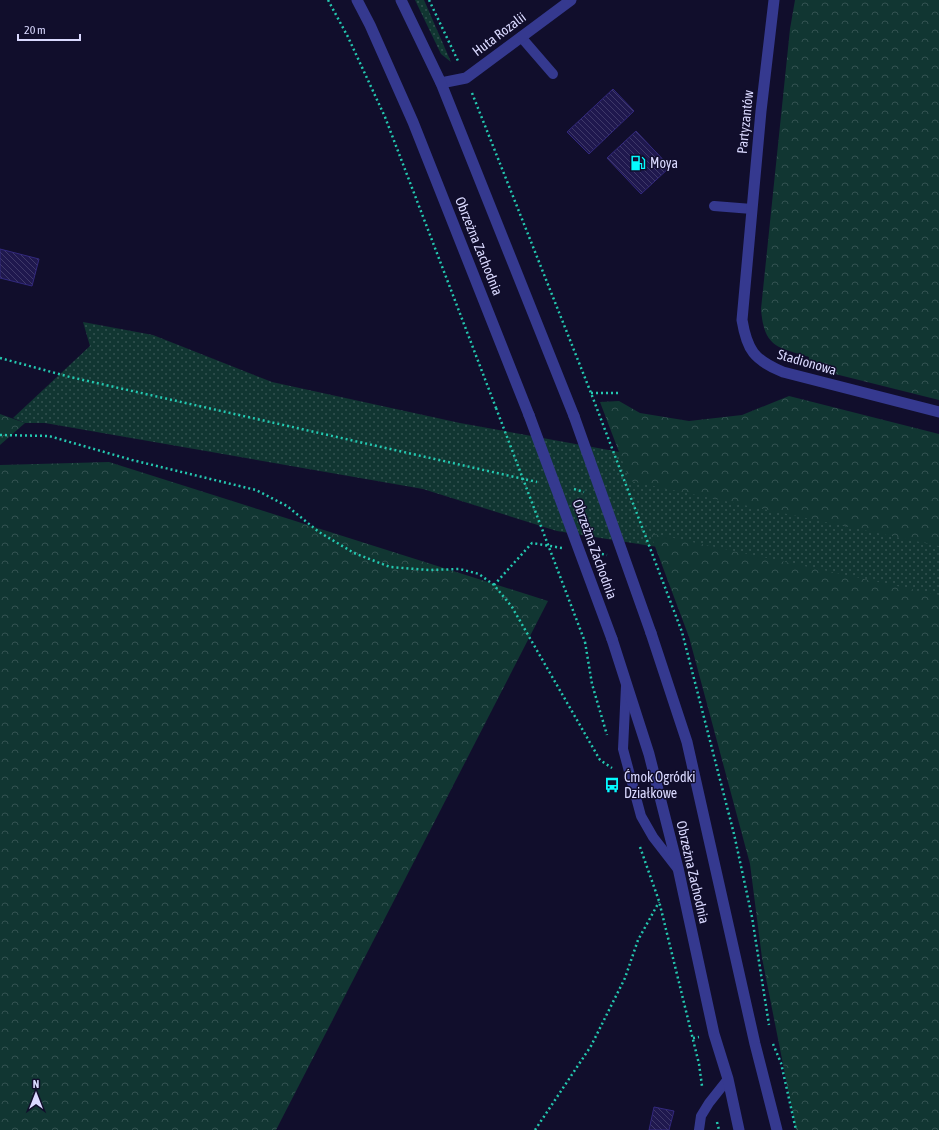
<svg xmlns="http://www.w3.org/2000/svg" width="939" height="1130" viewBox="0 0 939 1130" font-family="'Asap Condensed',sans-serif">
<style>
.grass{fill:url(#grass-dots)}
.forest{fill:url(#forest-crowns)}
.building{fill:url(#building-back-hatch);stroke:#32287d}
.lines{fill:none;stroke-linecap:round;stroke-linejoin:round}
.path{stroke:#24c8b0;stroke-width:2.5;stroke-dasharray:2 3;stroke-linecap:butt}
.service{stroke:#35398f;stroke-width:10}
.minor{stroke:#35398f;stroke-width:11}
.tertiary{stroke:#35398f;stroke-width:11}
.path-bridge{stroke:#24c8b0;stroke-width:2.5;stroke-dasharray:2 3;stroke-linecap:butt}
.tertiary-bridge{stroke:#35398f;stroke-width:11}
.labels{text-anchor:middle;stroke-width:3;stroke-linejoin:round;paint-order:stroke}
.street-label{font-size:14px;fill:#dad9ff;stroke:#110e2c}
.poi-label{font-size:14px;fill:#dad9ff;stroke:#110e2c;text-anchor:start}
</style>
<defs>
<pattern id="grass-dots" width="8" height="8" patternUnits="userSpaceOnUse"><rect width="8" height="8" fill="#113632"/><path d="M2 2h.1M6 6h.1" fill="none" stroke="#335251" stroke-width="1.8" stroke-linecap="round"/></pattern>
<pattern id="forest-crowns" width="20" height="18" patternUnits="userSpaceOnUse"><rect width="20" height="18" fill="#113632"/><path d="M2 6a3 3 0 1 1 6 0M12 15a3 3 0 1 1 6 0" fill="none" stroke="#335251"/></pattern>
<pattern id="building-back-hatch" width="6" height="6" patternUnits="userSpaceOnUse"><rect width="6" height="6" fill="#1f184e"/><path d="M-1 5l2 2M0 0l6 6M5-1l2 2" fill="none" stroke="#3f3969"/></pattern>
</defs>
<rect width="100%" height="100%" fill="#110e2c"/>
<g class="grass">
<path d="M415 0H424L451 62 441 54Z"/>
<path d="M83 322 153 335 272 382 460 423 697 466 939 516V617L770 565 557 531 423 489 45 423H25L13 418 90 346Z"/>
</g>
<g class="forest">
<path d="M795 0H939V400L807 367 809 357C776 347 764 347 761 309L790 29Z"/>
<path d="M789 396 939 434V546L630 481 600 402 619 401 640 413 689 421 742 415Z"/>
<path d="M0 414 25 423 0 445Z"/>
<path d="M109 462 548 601 276 1130H0V465Z"/>
<path d="M650 533 939 595V1130H796L762 958 750 864 689 637Z"/>
</g>
<g class="building">
<path d="M613 89 634 111 589 154 567 132Z"/>
<path d="M636 131 670 167 641 194 607 158Z"/>
<path d="M0 249 39 259 32 286 0 278Z"/>
<path d="M654 1107 674 1111 669 1130H649Z"/>
</g>
<g class="lines">
<g class="path">
<path d="M328 0 348 37 385 117 496 408"/>
<path d="M429 0 459 63"/>
<path d="M472 93 591 393 682 632 734 834 752 917 769 1025"/>
<path d="M0 358 70 377 537 482"/>
<path d="M591 393H621"/>
<path d="M0 435 49 436 132 460 256 490 287 506 319 532 354 553 390 567 429 570 460 569 479 574 494 585 512 607 600 760 612 768"/>
<path d="M574 489 584 492"/>
<path d="M597 553 607 555"/>
<path d="M494 585 532 543 562 548"/>
<path d="M585 642 592 684 607 735"/>
<path d="M640 847 659 901 699 1064 702 1086"/>
<path d="M693 1038 699 1037"/>
<path d="M773 1044 781 1063 796 1130"/>
<path d="M717 1122 719 1130"/>
<path d="M535 1130 591 1046 625 978 638 940 659 902"/>
</g>
<g class="service">
<path d="M521 37 553 74"/>
<path d="M714 206 752 209"/>
<path d="M626 686 623 749 641 816 653 837 677 868"/>
<path d="M699 1130 701 1116 709 1103 728 1079"/>
</g>
<g class="minor">
<path d="M774 0 761 111 742 320C747 350 754 360 783 372L939 412"/>
<path d="M441 83 466 78 571 0"/>
</g>
<g class="tertiary">
<path d="M357 0 370 25 413 122 529 415"/>
<path d="M401 0 441 83 574 416"/>
<path d="M651 633 687 742 755 1044 777 1130"/>
<path d="M612 639 649 754 678 868 714 1034 728 1079 739 1130"/>
</g>
<path class="path-bridge" d="M496 408 585 642"/>
<g class="tertiary-bridge">
<path d="M529 415 612 639"/>
<path d="M574 416 651 633"/>
</g>
</g>
<defs>
<g id="fuel-bare" transform="scale(1.2)"><path d="M-5.5-6h7V0h2V4h1.3V-2.5L3-4.5l.8-.8L6-3V5H2.5V1h-1V6h-7ZM-4.2-4.7v3.2H.2V-4.7Z" fill="#05fbff" stroke="#110e2c" stroke-width="2.5" paint-order="stroke"/></g>
<g id="bus-bare" transform="scale(1.2)"><path d="M-5-6H5V4H4V6H2V4H-2V6H-4V4H-5ZM-3.5-4V0h7V-4ZM-3.5 1.2v1.5H-2V1.2ZM2 1.2v1.5H3.5V1.2Z" fill="#05fbff" stroke="#110e2c" stroke-width="2.5" paint-order="stroke"/></g>
</defs>
<g fill-rule="evenodd">
<use href="#fuel-bare" x="638" y="163"/>
<use href="#bus-bare" x="612" y="785"/>
</g>
<g class="labels">
<g class="street-label">
<text transform="translate(499 34) rotate(-37)" y="5">Huta Rozalii</text>
<text transform="translate(745 122) rotate(-84)" y="5">Partyzantów</text>
<text transform="translate(479 246) rotate(68)" y="5">Obrzeżna Zachodnia</text>
<text transform="translate(807 362) rotate(16)" y="5">Stadionowa</text>
<text transform="translate(595 549) rotate(70)" y="5">Obrzeżna Zachodnia</text>
<text transform="translate(693 872) rotate(77)" y="5">Obrzeżna Zachodnia</text>
</g>
<g class="poi-label">
<text x="650" y="168">Moya</text>
<text x="624" y="782">Ćmok Ogródki<tspan x="624" dy="16">Działkowe</tspan></text>
</g>
</g>
<g transform="translate(36 1094)" stroke="#110e2c" stroke-width="3" paint-order="stroke">
<path d="M0-3L7 15L0 10L-7 15Z" fill="#dad9ff"/>
<text y="-6" font-size="11" font-weight="bold" text-anchor="middle" fill="#dad9ff">N</text>
</g>
<path d="M18 34v6h62v-6" fill="none" stroke="#dad9ff" stroke-width="2"/>
<text x="24" y="34" font-size="12" fill="#dad9ff" stroke="#110e2c" stroke-width="3" paint-order="stroke">20 m</text>
</svg>
